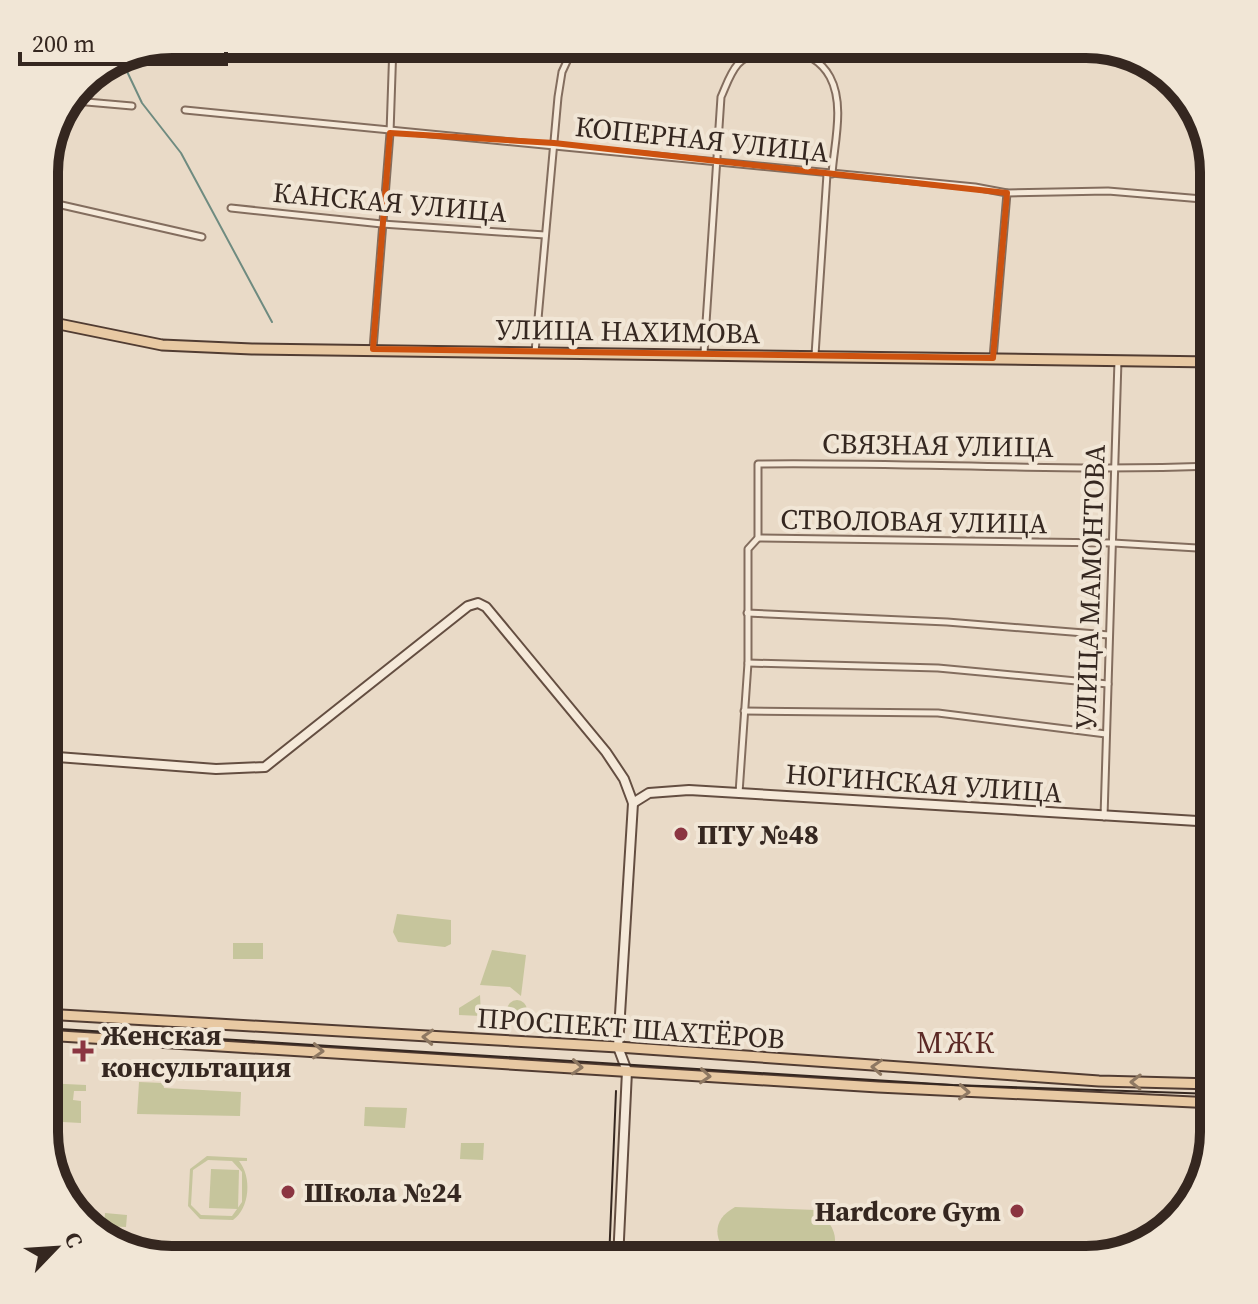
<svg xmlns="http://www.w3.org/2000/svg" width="1258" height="1304" viewBox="0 0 1258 1304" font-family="'Source Serif 4',serif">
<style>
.green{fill:#c6c59c;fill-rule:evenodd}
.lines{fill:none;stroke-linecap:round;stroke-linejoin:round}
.stream{stroke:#6f8b80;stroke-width:2}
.street-casing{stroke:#836d5e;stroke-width:9}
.secondary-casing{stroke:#644e41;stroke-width:12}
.primary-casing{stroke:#513c32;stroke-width:13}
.street{stroke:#f5e9d9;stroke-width:5}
.secondary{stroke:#f5e9d9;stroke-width:8}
.primary{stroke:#e8c9a3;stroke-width:9}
.tram{stroke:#352720;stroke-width:2}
.oneway{stroke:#8e7862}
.marked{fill:none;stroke:#cd520f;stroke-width:6;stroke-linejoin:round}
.poi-dot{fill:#8b3541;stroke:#f1e6d6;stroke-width:3}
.labels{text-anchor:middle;stroke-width:8;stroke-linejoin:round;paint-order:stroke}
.street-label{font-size:28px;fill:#352720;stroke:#f1e6d6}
.poi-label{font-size:28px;font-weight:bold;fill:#352720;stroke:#f1e6d6;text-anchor:start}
.neighbourhood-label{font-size:30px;letter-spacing:2px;fill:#5c2925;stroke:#f1e6d6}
.rim{fill:none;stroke:#352720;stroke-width:10}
</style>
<rect width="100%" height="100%" fill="#e9dac7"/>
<g class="green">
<path d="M330 44H555L550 60Z"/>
<path d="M397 914 451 920V944L445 947 398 942 393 932Z"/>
<rect x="233" y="943" width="30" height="16"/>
<path d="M492 950 526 955 521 996 510 987 480 985Z"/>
<path d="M480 995 481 1016 459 1015V1008Z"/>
<circle cx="517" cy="1010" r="10"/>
<path d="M139 1082 163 1083 164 1088 241 1092 240 1116 137 1114Z"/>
<path d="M44 1083 86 1085V1091H74L73 1100 81 1101V1123L44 1121Z"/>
<path d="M365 1107 407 1108 405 1128 364 1126Z"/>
<path d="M461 1143H484L483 1160 460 1159Z"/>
<path d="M207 1156 247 1158V1161H239C252 1177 250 1208 233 1220L200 1219 188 1206 190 1169ZM208 1160 232 1161 242 1172V1202L232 1216 201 1215 191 1205 193 1170Z"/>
<path d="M211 1169 239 1170 238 1209 209 1208Z"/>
<path d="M735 1207 816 1210C834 1223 844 1244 824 1260L732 1259C714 1241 710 1221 735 1207Z"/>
<path d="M105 1213 127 1215 126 1227 104 1226Z"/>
</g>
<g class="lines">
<path class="stream" d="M123 63 142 103 181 153 272 322"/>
<g class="street-casing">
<g id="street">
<path d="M75 101 132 106"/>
<path d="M185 110 975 187 1007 193 1108 191 1214 200"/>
<path d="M44 201 202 237"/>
<path d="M231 208 382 224 545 235"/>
<path d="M373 349 390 133 393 44"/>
<path d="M535 352 558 97 562 72 575 44"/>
<path d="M704 353 721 97C726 86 730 73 738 64 763 40 813 45 830 77 845 105 834 144 832 174"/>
<path d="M815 355 827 174"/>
<path d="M993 358 1007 193"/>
<path d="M758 538 1113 543 1214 549"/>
<path d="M747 613 947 622 1109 635"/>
<path d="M748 663 938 668 1108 684"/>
<path d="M744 711 938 713 1106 734"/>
<path d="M739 793 748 663V549L758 538V464C910 462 1062 472 1214 466"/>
<path d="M1104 817 1118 360"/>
</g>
</g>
<g class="secondary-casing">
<g id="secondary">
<path d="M44 756 216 769 265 767 468 606 478 603 486 607 606 752 624 779 633 803 618 1047 627 1071 618 1260"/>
<path d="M633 803 649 793 689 790 1214 822"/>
</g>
</g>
<g class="primary-casing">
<g id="primary">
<path d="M44 321 162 345 252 349 1214 362"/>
<path d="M44 1014 618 1047 1099 1081 1214 1084"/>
<path d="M44 1035 878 1087 1214 1103"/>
</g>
</g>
<use href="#street" class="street"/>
<use href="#secondary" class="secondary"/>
<use href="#primary" class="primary"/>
<g class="tram">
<path d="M44 1028 953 1085 1214 1094"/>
<path d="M609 1260 616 1091"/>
</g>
</g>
<defs><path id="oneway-chevron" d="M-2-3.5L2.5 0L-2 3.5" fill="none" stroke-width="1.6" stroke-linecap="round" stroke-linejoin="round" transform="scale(2)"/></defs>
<g class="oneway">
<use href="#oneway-chevron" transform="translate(428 1037) rotate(-177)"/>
<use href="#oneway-chevron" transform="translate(318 1051) rotate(3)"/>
<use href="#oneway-chevron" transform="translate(577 1067) rotate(4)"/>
<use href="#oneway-chevron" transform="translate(877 1067) rotate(-177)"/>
<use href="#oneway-chevron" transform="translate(705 1076) rotate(4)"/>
<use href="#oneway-chevron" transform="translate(1136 1082) rotate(-179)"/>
<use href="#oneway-chevron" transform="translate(964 1092) rotate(3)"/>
</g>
<path class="marked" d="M390 133 554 143 1007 193 993 358 373 349Z"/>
<g class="poi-dot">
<circle cx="681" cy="834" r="8"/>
<path d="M79 1039h8v8h8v8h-8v8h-8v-8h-8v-8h8z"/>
<circle cx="288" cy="1192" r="8"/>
<circle cx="1017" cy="1211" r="8"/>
</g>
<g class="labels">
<g class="street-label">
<text transform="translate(702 139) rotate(6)" y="10">КОПЕРНАЯ УЛИЦА</text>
<text transform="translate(390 202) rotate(5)" y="10">КАНСКАЯ УЛИЦА</text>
<text transform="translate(628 331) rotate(1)" y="10">УЛИЦА НАХИМОВА</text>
<text transform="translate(938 445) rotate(1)" y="10">СВЯЗНАЯ УЛИЦА</text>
<text transform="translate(914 521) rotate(1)" y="10">СТВОЛОВАЯ УЛИЦА</text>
<text transform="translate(1090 587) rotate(-88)" y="10">УЛИЦА МАМОНТОВА</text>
<text transform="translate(924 783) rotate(4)" y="10">НОГИНСКАЯ УЛИЦА</text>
<text transform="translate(631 1028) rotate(4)" y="10">ПРОСПЕКТ ШАХТЁРОВ</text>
</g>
<g class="poi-label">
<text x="697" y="844">ПТУ №48</text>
<text x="101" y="1045">Женская<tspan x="101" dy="32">консультация</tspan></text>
<text x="304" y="1202">Школа №24</text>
<text x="1001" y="1221" text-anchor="end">Hardcore Gym</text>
</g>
<g class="neighbourhood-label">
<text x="956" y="1053">МЖК</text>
</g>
</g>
<path d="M0 0H1258V1304H0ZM172 58H1086A114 114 0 0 1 1200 172V1132A114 114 0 0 1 1086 1246H172A114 114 0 0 1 58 1132V172A114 114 0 0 1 172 58Z" fill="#f1e6d6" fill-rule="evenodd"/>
<path class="rim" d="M172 58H1086A114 114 0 0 1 1200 172V1132A114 114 0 0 1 1086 1246H172A114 114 0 0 1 58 1132V172A114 114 0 0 1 172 58Z"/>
<g transform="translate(56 1248) rotate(65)" stroke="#f1e6d6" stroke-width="6" paint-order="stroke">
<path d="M0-6L14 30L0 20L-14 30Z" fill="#352720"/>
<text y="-12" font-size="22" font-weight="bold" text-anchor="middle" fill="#352720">С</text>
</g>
<path d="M20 52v12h206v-12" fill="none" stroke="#352720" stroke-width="4"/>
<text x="32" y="52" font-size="24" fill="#352720" stroke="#f1e6d6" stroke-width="6" paint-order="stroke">200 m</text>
</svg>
